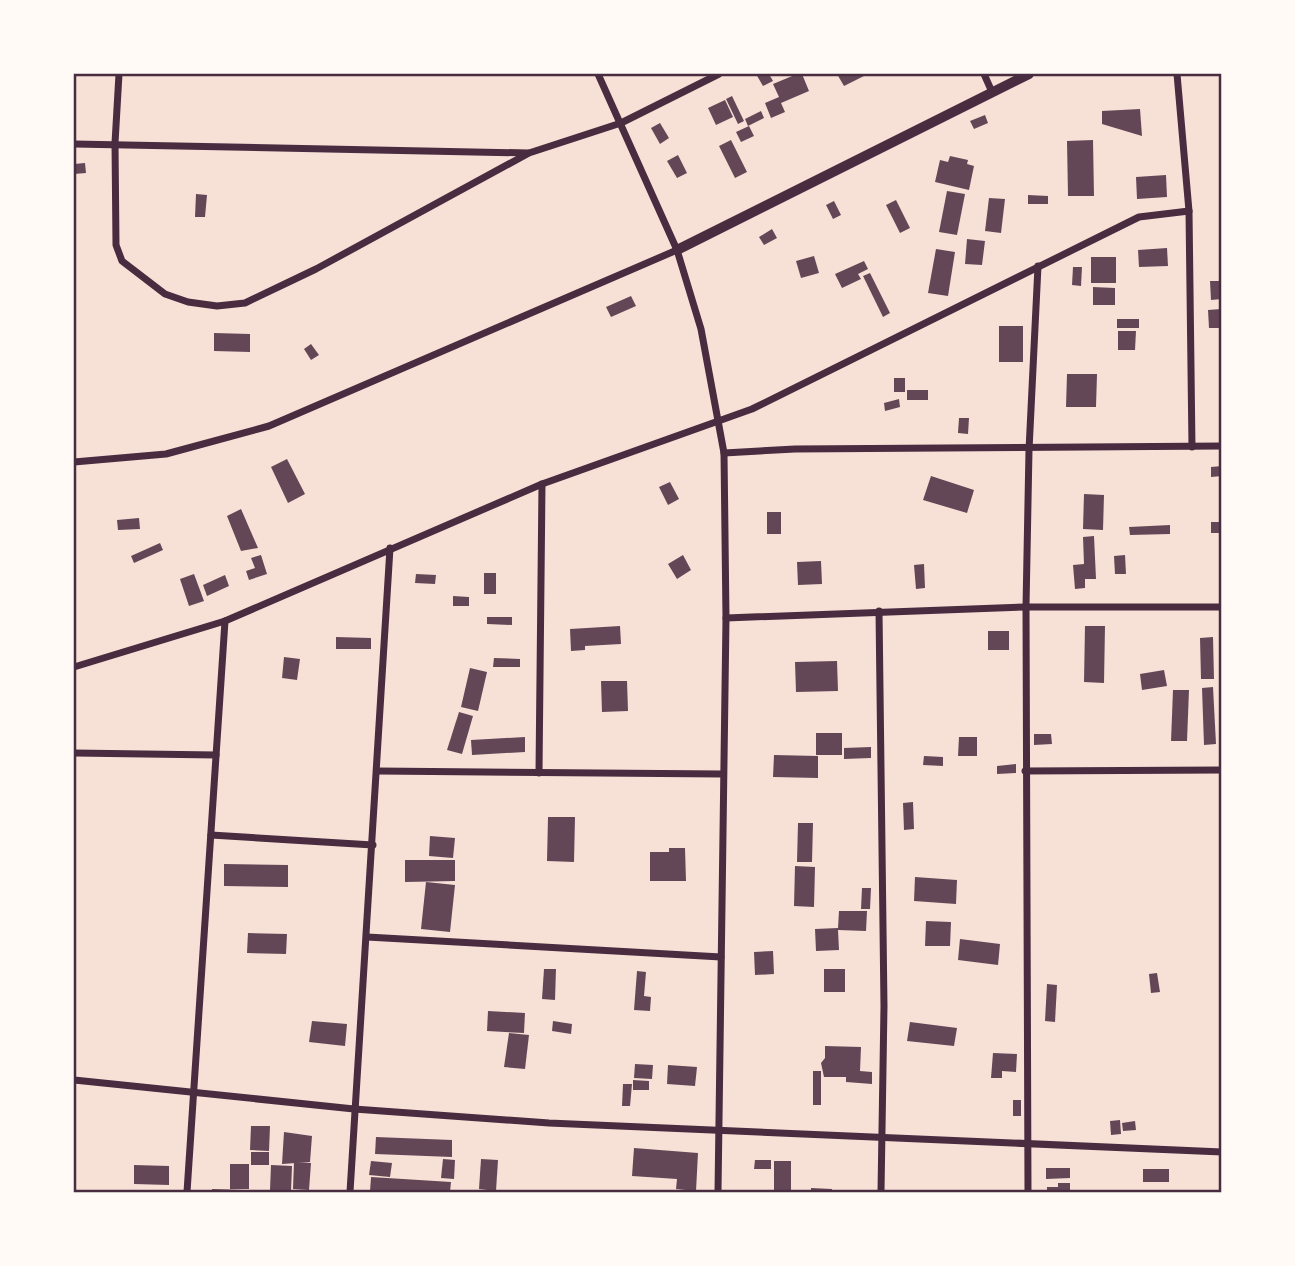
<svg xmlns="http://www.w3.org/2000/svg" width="1295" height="1266" viewBox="0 0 1295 1266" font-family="Roboto,sans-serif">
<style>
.building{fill:#644757}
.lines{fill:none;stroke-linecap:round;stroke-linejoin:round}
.minor{stroke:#4a2c40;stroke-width:7}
.tertiary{stroke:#4a2c40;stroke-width:10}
.neatline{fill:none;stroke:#4a2c40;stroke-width:2.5}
</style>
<rect width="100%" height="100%" fill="#f7e1d7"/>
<g class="building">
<path d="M756 74H769L773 81 763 86Z"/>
<path d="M797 74H802L809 91 781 103 785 112 771 118 765 103 779 97 773 84Z"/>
<path d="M837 74H863L864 76 844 86Z"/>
<path d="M732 96 744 121 738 124 726 99Z"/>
<path d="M725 100 733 117 716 125 708 108Z"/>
<path d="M1140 109 1142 136 1102 124V111Z"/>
<path d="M761 111 764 118 748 126 745 119Z"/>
<path d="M985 115 988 123 974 129 970 121Z"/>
<path d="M660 123 669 138 660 144 651 128Z"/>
<path d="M749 126 754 136 741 142 736 132Z"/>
<path d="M731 140 747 172 735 178 719 146Z"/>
<path d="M1093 140 1094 196H1068L1067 141Z"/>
<path d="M678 155 687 173 677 178 667 161Z"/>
<path d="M950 156 968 160 967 164 974 166 969 190 935 182 940 160 948 162Z"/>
<path d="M85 163 86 173 74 174V164Z"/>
<path d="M1166 175 1167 197 1137 199 1136 177Z"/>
<path d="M947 191 965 194 957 235 939 232Z"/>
<path d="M196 194 207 195 205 217H195Z"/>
<path d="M1028 195 1048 196V204H1028Z"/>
<path d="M989 198 1005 199 1001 233 985 231Z"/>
<path d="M896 200 910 228 900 233 886 205Z"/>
<path d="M834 201 841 215 833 219 826 205Z"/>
<path d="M772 229 777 238 764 245 759 237Z"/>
<path d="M967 239 985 241 982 265 965 264Z"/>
<path d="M1167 248 1168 266 1139 267 1138 250Z"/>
<path d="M936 249 955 252 948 296 928 293Z"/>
<path d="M814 256 819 273 801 278 796 261Z"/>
<rect x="1091" y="257" width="25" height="26"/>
<path d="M864 261 868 269 858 274 861 279 842 288 835 274Z"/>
<path d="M1073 267H1082L1081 286 1072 285Z"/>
<path d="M870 273 890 313 883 317 863 276Z"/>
<path d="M1210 281H1222V299L1211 300Z"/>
<path d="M1093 287 1115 288V305H1093Z"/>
<path d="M631 296 636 306 611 317 606 307Z"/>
<path d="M1221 309V328H1209L1208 310Z"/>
<rect x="1117" y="319" width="22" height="9"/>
<rect x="999" y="326" width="24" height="36"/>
<path d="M1118 331H1136L1135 350H1118Z"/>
<path d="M214 333 250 334V352L214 351Z"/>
<path d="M311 344 319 355 311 360 304 349Z"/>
<path d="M1067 374H1097L1096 407H1066Z"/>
<rect x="894" y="378" width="11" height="14"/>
<rect x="907" y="390" width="21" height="10"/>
<path d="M899 399 900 407 885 411 884 403Z"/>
<path d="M959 418H969L968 434 958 433Z"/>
<path d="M287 459 305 494 288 503 271 467Z"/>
<path d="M1222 466V476L1211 477V467Z"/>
<path d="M931 476 974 490 967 513 923 500Z"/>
<path d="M670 482 679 499 668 505 659 487Z"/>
<path d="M1084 494 1104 495 1103 530 1083 529Z"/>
<path d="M241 509 258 548 241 551 227 516Z"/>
<rect x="767" y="512" width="14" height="22"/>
<path d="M139 518 140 529 118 530 117 520Z"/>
<rect x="1211" y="522" width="11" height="11"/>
<path d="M1170 525V534L1130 535 1129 527Z"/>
<path d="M1094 536 1096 579H1085V588L1075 589 1073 565 1084 564 1083 537Z"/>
<path d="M160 543 163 550 134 563 131 556Z"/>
<path d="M261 555 267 574 249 580 246 571 255 568 251 558Z"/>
<path d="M683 555 691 570 677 579 668 564Z"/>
<path d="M1125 555 1126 574H1115L1114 556Z"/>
<path d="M821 561 822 584 798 585 797 562Z"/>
<path d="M924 564 925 588 916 589 914 565Z"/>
<rect x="484" y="573" width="12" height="21"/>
<path d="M194 574 204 601 189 606 180 579Z"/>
<path d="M416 574 436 575 435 584 415 583Z"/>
<path d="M225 575 229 586 207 596 203 585Z"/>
<path d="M453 596 469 597V606H453Z"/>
<path d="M487 617H512V625L487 624Z"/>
<path d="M620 626 621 644 585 646V650L571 651 570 629Z"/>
<path d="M1085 626H1105L1104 683 1084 682Z"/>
<rect x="988" y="631" width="21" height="19"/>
<path d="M336 637 371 638V649H336Z"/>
<path d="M1213 637 1214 679H1201L1200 638Z"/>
<path d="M284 657 300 659 297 680 282 678Z"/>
<path d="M494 658 520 659V667H493Z"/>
<path d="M837 661 838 691 796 692 795 662Z"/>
<path d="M470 668 487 672 478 711 461 707Z"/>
<path d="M1164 670 1167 686 1142 690 1140 674Z"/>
<path d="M601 681H627L628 711 602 712Z"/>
<path d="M1213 687 1216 744 1204 745 1202 688Z"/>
<path d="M1173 690H1189L1187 741H1171Z"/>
<path d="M459 712 473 716 462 754 447 750Z"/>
<rect x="816" y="733" width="26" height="22"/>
<path d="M1034 734H1051L1052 744 1034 745Z"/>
<path d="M525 737V752L472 755 471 740Z"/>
<path d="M959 737H977V756H958Z"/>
<path d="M871 747V758L844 759V748Z"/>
<path d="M774 755 818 756V778L773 777Z"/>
<path d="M924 756 943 757V766L923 765Z"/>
<path d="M1016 764V773L997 774V766Z"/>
<path d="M913 802 914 829 904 830 903 803Z"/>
<path d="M548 817H575L574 862 547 861Z"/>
<path d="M798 823H813L812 862H797Z"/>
<path d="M430 836 455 838 453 858 429 856Z"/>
<path d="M669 848H685L686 881H650V852H669Z"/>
<path d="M405 860H455V881L405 882Z"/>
<path d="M224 864 288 865V887L224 886Z"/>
<path d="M795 866 815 867 814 907 794 906Z"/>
<path d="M915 877 957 880 956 904 914 901Z"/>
<path d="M426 882 455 885 450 932 421 929Z"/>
<path d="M862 888H871L870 909H861Z"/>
<path d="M839 911H867L866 931 838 930 839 950 816 951 815 929 838 928Z"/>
<path d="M926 921 951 922 950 946H925Z"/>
<path d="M248 933 287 934 286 954 247 953Z"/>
<path d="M960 939 1000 944 998 965 958 960Z"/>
<path d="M773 951 774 974 755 975 754 952Z"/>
<path d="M544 969H556L555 1000 542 999Z"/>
<rect x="824" y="969" width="21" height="23"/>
<path d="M637 971 646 972 644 996 651 997 650 1011 634 1010Z"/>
<path d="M1157 973 1160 992 1151 993 1149 974Z"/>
<path d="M1047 984 1057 985 1055 1022 1045 1021Z"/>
<path d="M488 1011 525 1013 524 1033 487 1031Z"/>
<path d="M312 1021 347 1024 345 1046 309 1042Z"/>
<path d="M553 1021 572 1024 571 1034 552 1031Z"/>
<path d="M910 1022 957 1028 954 1046 907 1041Z"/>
<path d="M509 1033 529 1035 525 1069 504 1067Z"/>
<path d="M825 1046 861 1047 860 1071 872 1072V1084L846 1082V1077H824L821 1063 825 1058Z"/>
<path d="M993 1053 1017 1054 1016 1072 1002 1071V1078H991Z"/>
<path d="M635 1064 653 1065 652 1079 634 1078Z"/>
<path d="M668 1065 697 1067 695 1086 667 1084Z"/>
<rect x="813" y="1071" width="8" height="34"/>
<path d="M633 1080 649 1081V1090H633Z"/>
<path d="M623 1084H632L630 1106H622Z"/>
<rect x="1013" y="1100" width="8" height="16"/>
<path d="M1120 1120 1121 1134 1111 1135 1110 1121Z"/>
<path d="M1135 1121 1136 1130 1123 1131 1122 1123Z"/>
<path d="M251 1126H270L269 1151 250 1150Z"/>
<path d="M284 1132 312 1136 310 1162 282 1164Z"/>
<path d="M376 1137 452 1140V1157L375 1154Z"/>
<path d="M634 1148 698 1153 696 1191 676 1189 677 1179 632 1176Z"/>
<rect x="251" y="1152" width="18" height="13"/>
<path d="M443 1159 455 1160 454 1179 441 1178Z"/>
<path d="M481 1159 498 1160 496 1191 479 1189Z"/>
<path d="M755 1160H771V1169H754Z"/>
<path d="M371 1161 392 1163 390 1177 369 1175Z"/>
<rect x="774" y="1161" width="17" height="31"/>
<path d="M294 1162 311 1163 309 1190 293 1189Z"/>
<rect x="230" y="1164" width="19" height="25"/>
<path d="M134 1165 169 1166V1185L134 1184Z"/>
<path d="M271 1165 292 1166 291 1191 270 1190Z"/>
<path d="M1046 1168H1070V1178L1046 1179Z"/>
<rect x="1143" y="1169" width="26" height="13"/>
<path d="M371 1177 451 1182 450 1192H370Z"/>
<path d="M1058 1183H1070V1192H1047V1187H1058Z"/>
<path d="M811 1188 832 1189V1192H811Z"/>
<path d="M212 1189 244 1190V1192H212Z"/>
</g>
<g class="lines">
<g class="minor">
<path d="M119 74 115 143 116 245 122 261 165 294 188 302 217 306 245 303 316 269 529 153 621 123 719 74"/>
<path d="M598 74 677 250 701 329 724 453 726 618 718 1192"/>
<path d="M984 74 992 92"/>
<path d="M1177 74 1189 211 1192 447"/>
<path d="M74 144 528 153"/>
<path d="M724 453 795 449 1222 446"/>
<path d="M74 462 166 454 269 426 677 250"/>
<path d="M879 611 884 1006 881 1192"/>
<path d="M726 618 1026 607H1222"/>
<path d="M74 667 225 621 542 484 752 409 1139 217 1189 211"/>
<path d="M74 753 216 755"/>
<path d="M378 771 722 774"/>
<path d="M1025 771 1222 770"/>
<path d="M539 773 542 484"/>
<path d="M211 835 373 845"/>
<path d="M367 937 721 957"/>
<path d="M74 1080 354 1109 549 1123 1222 1152"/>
<path d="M187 1192 225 621"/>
<path d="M350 1192 390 548"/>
<path d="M1028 1192 1026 607 1029 450 1038 266"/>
</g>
<path class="tertiary" d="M677 250 1029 74"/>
</g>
<rect width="1295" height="1266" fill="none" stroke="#fffaf5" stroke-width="150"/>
<rect x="75" y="75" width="1145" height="1116" class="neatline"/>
</svg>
